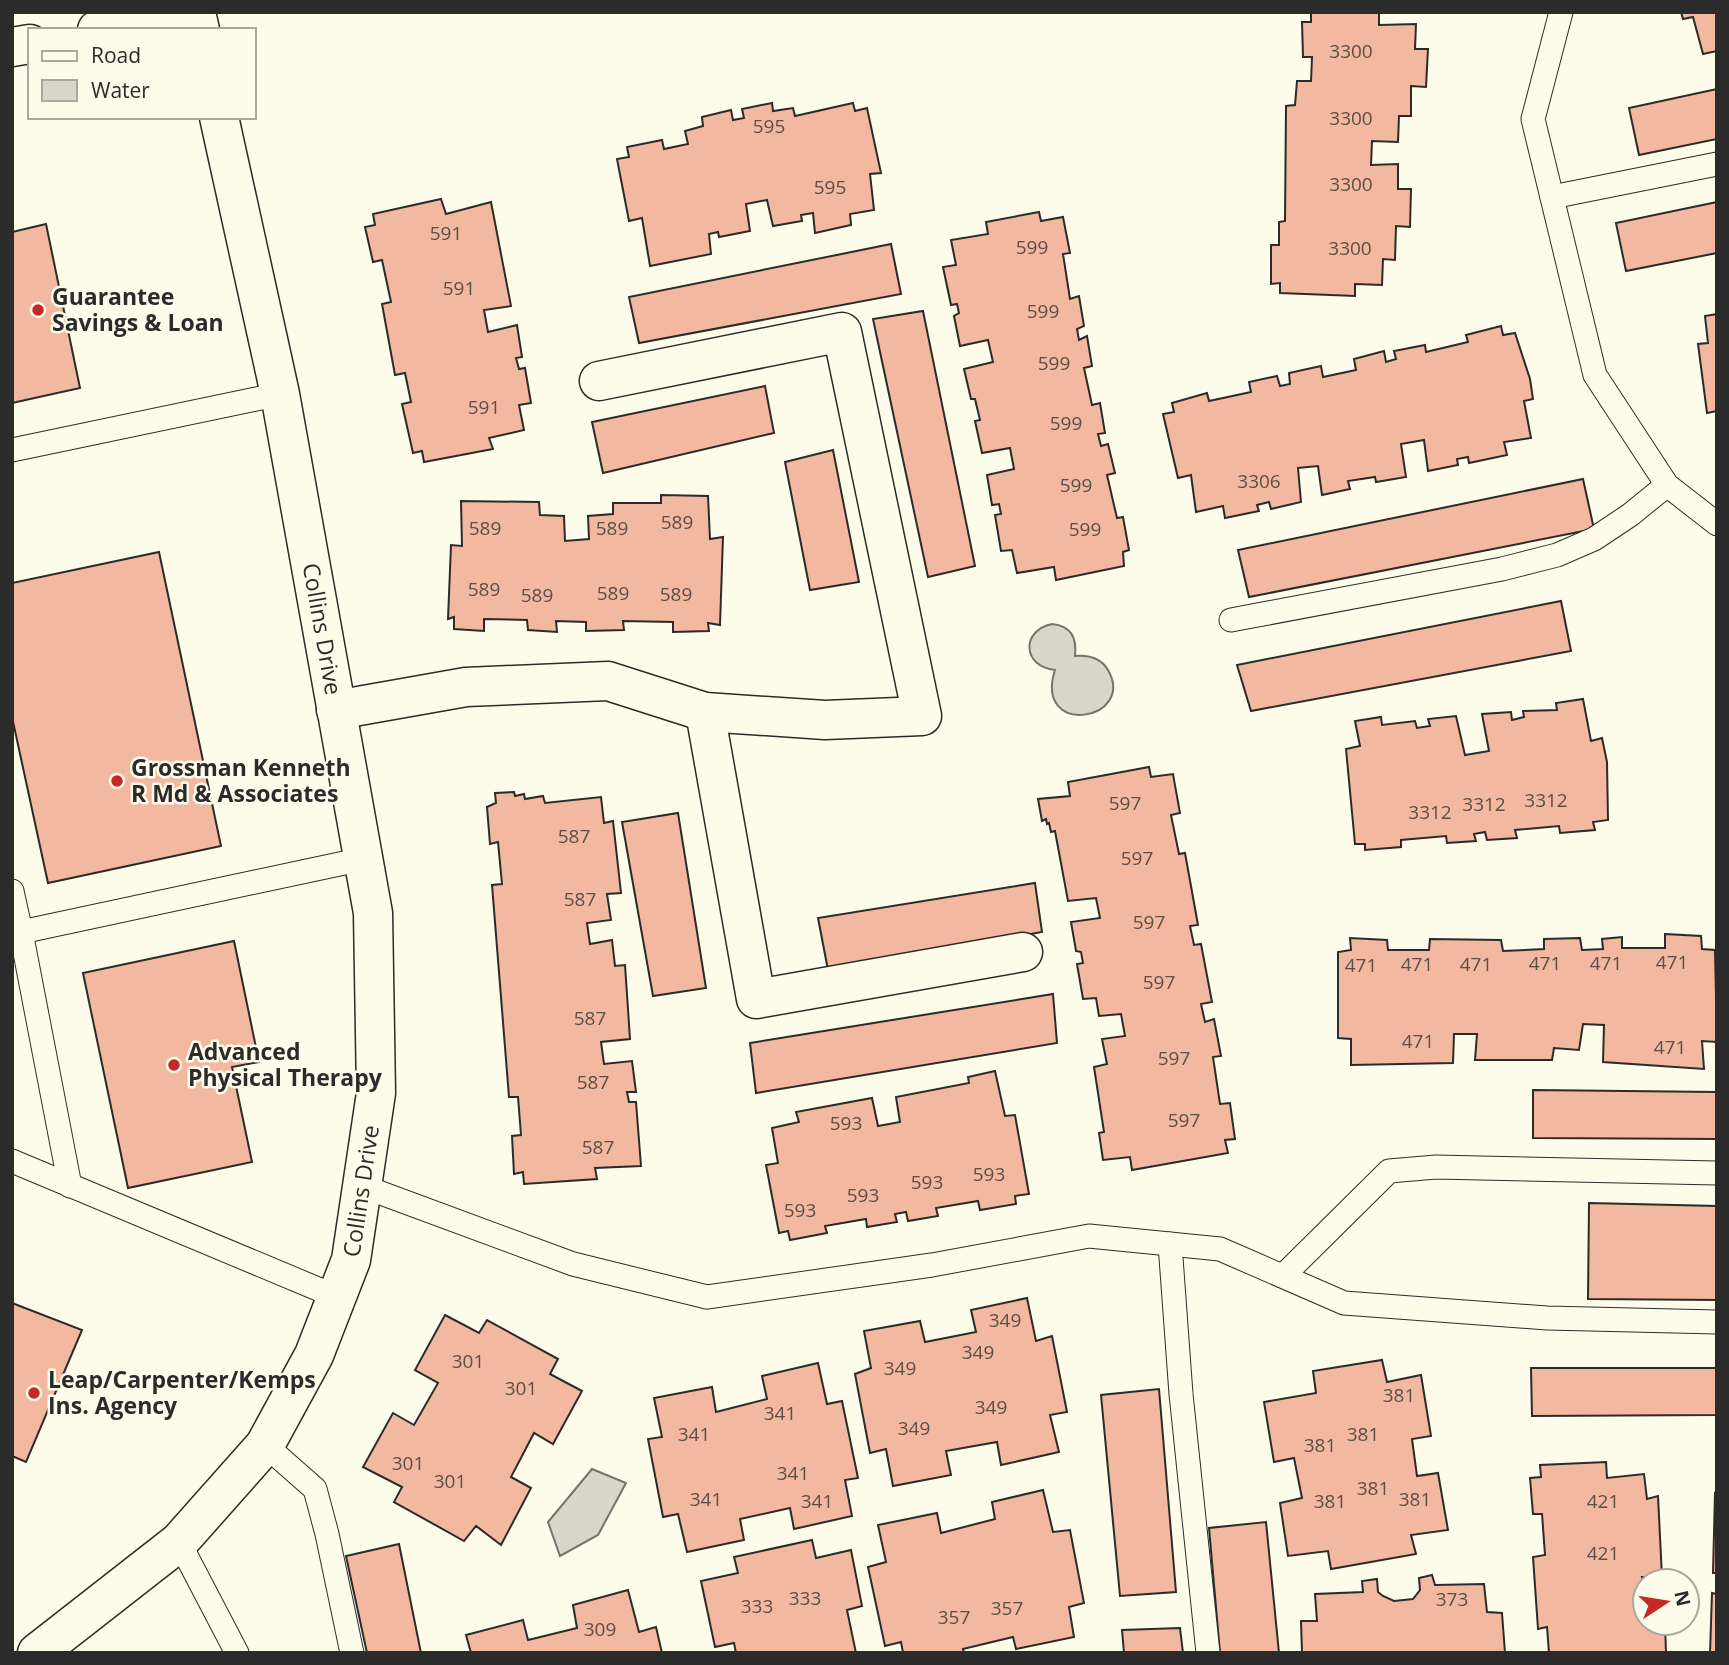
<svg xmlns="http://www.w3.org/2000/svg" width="1729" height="1665" viewBox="0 0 1729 1665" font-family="'Open Sans',sans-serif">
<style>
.water{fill:#d8d7c9;stroke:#74746e;stroke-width:2}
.building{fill:#f2b8a0;stroke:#2b2b2b;stroke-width:2}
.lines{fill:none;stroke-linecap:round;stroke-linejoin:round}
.lane-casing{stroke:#2b2b2b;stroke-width:25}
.street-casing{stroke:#2b2b2b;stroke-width:41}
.secondary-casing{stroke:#2b2b2b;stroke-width:41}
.lane{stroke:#fdfbea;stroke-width:23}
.street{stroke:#fdfbea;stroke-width:38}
.secondary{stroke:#fdfbea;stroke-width:38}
.poi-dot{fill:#c62828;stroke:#fdfbea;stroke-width:2.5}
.labels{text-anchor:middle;stroke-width:5;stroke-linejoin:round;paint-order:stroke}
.number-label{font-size:19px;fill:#5d4e48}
.poi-label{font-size:23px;font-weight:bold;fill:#2b2b2b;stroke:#fdfbea;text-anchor:start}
.street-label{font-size:23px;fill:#2b2b2b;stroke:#fdfbea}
</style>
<rect width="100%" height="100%" fill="#fdfbea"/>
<g class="water">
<path d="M1052 624C1071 626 1077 637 1075 656 1088 655 1101 658 1108 670 1137 721 1033 738 1055 670 1023 667 1020 631 1052 624Z"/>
<path d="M592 1469 626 1483 598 1535 560 1556 548 1522Z"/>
</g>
<g class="building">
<path d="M1379 12V25L1416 24 1415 49H1428L1426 87 1411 86V116H1399L1398 142 1372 141 1371 165 1398 164V189H1411L1410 227 1396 226 1395 260 1383 259 1382 285 1355 284V296L1280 293V283L1271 284V245H1279V222L1285 221 1286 106 1295 105 1297 81H1311L1312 57H1303L1302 22H1311V13Z"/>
<path d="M1681 12H1717V51L1703 54 1693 17 1683 19Z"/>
<path d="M1717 89V139L1639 155 1629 108Z"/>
<path d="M772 103 773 111 793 108 795 116 853 103 855 111 867 108 881 173 870 174 874 210 850 214 851 225 815 233 813 213 801 215 802 221 773 226 767 200 746 204 750 231 719 237 718 232 709 234 711 254 650 266 642 218 629 221 617 159 629 157 627 147 662 140 664 149 688 144 685 131 703 126 702 117 731 110 733 120 744 118 742 109Z"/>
<path d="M441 199 446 214 491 202 511 306 484 310 488 332 517 325 522 357 516 358 519 369 525 368 531 403 519 405 524 430 489 438 493 449 424 462 422 451 413 453 402 404 411 402 405 373 395 375 382 304 391 302 382 260 373 262 365 227 375 225 373 214Z"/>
<path d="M1717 202V253L1626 271 1616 223Z"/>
<path d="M1039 212 1041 221 1063 217 1070 253 1063 254 1070 299 1079 296 1084 326 1077 329 1079 340 1087 336 1092 366 1084 368 1092 405 1100 403 1105 433 1098 434 1101 446 1108 444 1115 473 1107 475 1117 518 1123 517 1129 550 1123 552 1124 566 1056 580 1054 567 1017 573 1012 550 1001 551 995 515 1001 514 999 504 992 505 987 475 1014 469 1010 448 982 453 975 421 980 420 975 399H971L964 369 993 362 988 340 960 346 954 316 959 313 957 304 951 305 943 267 956 265 951 240 988 234 986 222Z"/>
<path d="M46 224 80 388 12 403V232Z"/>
<path d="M891 244 901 294 639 343 629 297Z"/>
<path d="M923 311 975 566 928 577 873 319Z"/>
<path d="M1717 314V411L1707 413 1698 344 1708 343 1705 316Z"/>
<path d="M1501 326 1503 335 1515 333 1530 379 1533 399 1524 401 1531 438 1504 442 1507 455 1469 463 1468 457 1457 459 1458 465 1428 471 1424 440 1401 444 1406 477 1376 482 1375 477 1348 481 1350 489 1322 495 1318 466 1298 468 1301 502 1271 509 1269 502 1257 505 1259 511 1225 518 1223 506 1196 512 1191 475 1178 478 1163 414 1174 412 1172 403 1207 393 1209 401 1251 392 1249 382 1277 376 1280 386 1290 384 1289 373 1321 366 1323 377 1356 370 1354 359 1384 351 1386 362 1396 359 1394 351 1425 345 1426 352 1468 342 1466 335Z"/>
<path d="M765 386 774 433 603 473 592 422Z"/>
<path d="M833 450 859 582 810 590 785 462Z"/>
<path d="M1583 479 1594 529 1249 597 1238 550Z"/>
<path d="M661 495 708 496 710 539 723 537 720 625 708 623 709 631 673 632V622L623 621 624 630 586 631V622L556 621 557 632 528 630 527 620 484 619V631L454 629V617L448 619 451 545 462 546 461 501 539 502 540 515 564 516 565 541 589 539 588 516 613 514V503H661Z"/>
<path d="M159 552 221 846 48 883 12 717V583Z"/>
<path d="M1561 601 1571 651 1251 711 1237 665Z"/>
<path d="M1583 699 1591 741 1602 738 1607 762 1608 820 1593 822 1595 830 1560 833 1559 826 1515 830 1517 838 1487 840 1485 832 1474 834 1476 841 1447 843 1446 836 1401 840V847L1365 850V844H1355L1346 749 1360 746 1355 721 1381 717 1382 725 1415 721 1417 728 1430 726 1428 719 1456 716 1465 755 1489 751 1482 714 1511 712 1512 720 1524 717 1523 711 1557 710 1556 703Z"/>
<path d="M1149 767 1151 777 1173 774 1180 813 1171 815 1179 854 1185 853 1198 925 1190 926 1194 945 1201 944 1212 1002 1201 1004 1205 1022 1214 1019 1221 1056 1213 1057 1220 1104 1230 1103 1235 1139 1225 1140 1228 1153 1132 1170 1130 1157 1103 1160 1099 1133 1104 1132 1094 1067 1107 1064 1102 1039 1125 1036 1121 1014 1099 1016 1096 998 1083 999 1077 964 1083 963 1081 952 1076 951 1071 922 1100 918 1096 898 1068 901 1055 831 1051 832 1049 823 1047 824 1046 819 1042 821 1038 799 1070 796 1068 782Z"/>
<path d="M514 792 515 796 524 794 525 799 543 796 545 803 601 797 604 823 613 821 621 893 607 894 611 920 587 923 590 944 612 940 615 966 625 965 630 1039 601 1042 604 1064 632 1061 636 1092H627L629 1102H636L641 1166 595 1168 597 1179 524 1184 523 1172 514 1174 512 1136 521 1135 518 1097H509L492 885 502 884 498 842 490 844 487 807 496 803 495 793Z"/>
<path d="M678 813 706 988 653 996 622 822Z"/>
<path d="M1035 883 1042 932 828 970 818 918Z"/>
<path d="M1665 934 1701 936 1702 949 1715 950 1717 1042 1702 1041 1704 1069 1603 1062 1604 1025 1583 1024 1579 1050 1554 1048 1552 1060H1475L1477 1034H1454L1453 1063 1351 1065V1039L1338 1038V952L1351 950 1350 938 1387 940 1388 950H1429L1430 939 1501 940 1503 951 1544 949V939L1580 938 1582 950 1603 949 1602 939 1622 937V948H1665Z"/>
<path d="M234 941 259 1062 232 1067 252 1162 128 1188 83 973Z"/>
<path d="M1053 994 1057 1043 756 1093 750 1043Z"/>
<path d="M995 1071 1005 1116 1015 1115 1029 1194 1015 1196 1016 1204 980 1210 978 1201 936 1208 938 1216 908 1221 906 1212 895 1214 897 1222 867 1227 866 1219 825 1226 827 1233 790 1240 788 1231 779 1233 766 1165 778 1163 772 1128 799 1122 796 1112 872 1098 878 1126 900 1122 896 1097 969 1083 968 1077Z"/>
<path d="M1533 1090 1717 1092V1139L1533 1138Z"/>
<path d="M1589 1203 1717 1206V1300L1588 1299Z"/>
<path d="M1027 1298 1036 1341 1052 1336 1067 1412 1050 1415 1059 1452 1001 1465 997 1442 946 1451 951 1475 893 1486 886 1449 870 1453 855 1374 871 1368 864 1331 920 1321 925 1342 976 1332 971 1310Z"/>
<path d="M12 1303 82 1330 26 1462 12 1456Z"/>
<path d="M445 1315 479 1333 487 1320 558 1359 550 1374 582 1391 553 1444 534 1433 511 1477 531 1488 501 1545 476 1526 464 1541 394 1502 402 1487 363 1467 393 1413 414 1425 438 1383 415 1370Z"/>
<path d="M1382 1360 1387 1382 1421 1375 1431 1436 1412 1439 1417 1476 1438 1473 1448 1530 1411 1535 1416 1554 1331 1569 1328 1551 1288 1556 1280 1503 1302 1498 1294 1458 1274 1462 1264 1402 1316 1393 1313 1371Z"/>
<path d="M818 1363 827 1404 842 1401 858 1478 845 1480 852 1516 794 1529 790 1508 740 1519 744 1540 687 1552 678 1514 663 1517 648 1439 662 1437 654 1398 712 1387 716 1412 767 1399 762 1376Z"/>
<path d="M1531 1368H1717V1415L1532 1416Z"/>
<path d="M1159 1389 1176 1592 1120 1596 1101 1395Z"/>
<path d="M1606 1462 1607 1478 1644 1474 1647 1499 1658 1496 1662 1577H1642L1645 1599V1623H1665L1666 1653H1549L1547 1627 1538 1629 1533 1557 1545 1555 1542 1514H1533L1530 1478 1541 1477 1540 1465Z"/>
<path d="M1043 1490 1053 1532 1070 1530 1084 1603 1069 1607 1074 1637 1016 1649 1013 1637 963 1649 964 1653H903L901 1642 885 1646 868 1567 886 1562 878 1525 937 1513 941 1533 995 1519 992 1502Z"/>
<path d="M1715 1493 1717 1494V1573H1713Z"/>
<path d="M1266 1522 1279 1653H1220L1209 1528Z"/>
<path d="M812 1540 816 1558 851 1550 862 1606 847 1610 856 1653H736L734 1643 715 1647 701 1581 738 1573 734 1557Z"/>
<path d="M399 1544 421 1653H367L346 1556Z"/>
<path d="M1432 1575 1435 1585 1484 1584 1487 1612 1502 1613 1505 1653H1302L1301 1621H1317L1315 1594 1363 1592 1362 1581 1377 1579 1378 1592 1383 1596 1394 1601 1413 1599 1420 1590 1419 1578Z"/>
<path d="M628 1590 639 1632 656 1627 662 1653H471L466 1635 523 1620 528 1640 577 1628 573 1605Z"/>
<path d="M1712 1593 1717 1594V1653H1710Z"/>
<path d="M1180 1628 1183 1653H1124L1122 1630Z"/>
</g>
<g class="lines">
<g class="lane-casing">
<g id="lane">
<path d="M1561 12 1533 119 1595 375 1667 485 1717 524"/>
<path d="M1552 197 1717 164"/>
<path d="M12 450 280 394"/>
<path d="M1231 620 1502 569 1557 555 1594 539 1630 515 1667 485"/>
<path d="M12 891 21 932 363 859"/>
<path d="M21 932 70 1186"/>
<path d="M12 1161 337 1297"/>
<path d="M362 1186 573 1264 707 1297 932 1265 1089 1236 1220 1249 1344 1303 1547 1318 1717 1322"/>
<path d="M1170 1244 1181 1394 1208 1653"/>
<path d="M1283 1276 1389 1171 1436 1167 1717 1173"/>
<path d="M265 1445 315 1489 327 1534 352 1653"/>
<path d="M179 1542 237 1653"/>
</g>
</g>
<g class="street-casing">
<g id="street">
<path d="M196 12 200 30"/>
<path d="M336 710 466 687 608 681 705 712 825 720 922 716 842 332 599 381"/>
<path d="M705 712 756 999 1023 952"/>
<path id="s1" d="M37 1653 179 1542 265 1445 314 1355 351 1260 376 1093 373 913 280 394 219 117"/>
</g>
</g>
<g class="secondary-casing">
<g id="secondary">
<path d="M97 30 181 12"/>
<path d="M12 47 30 44"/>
</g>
</g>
<use href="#lane" class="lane"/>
<use href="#street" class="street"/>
<use href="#secondary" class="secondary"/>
</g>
<g class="poi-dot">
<circle cx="38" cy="310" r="7"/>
<circle cx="117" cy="781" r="7"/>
<circle cx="174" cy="1065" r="7"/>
<circle cx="34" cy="1393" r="7"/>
</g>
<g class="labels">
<g class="number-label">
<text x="1351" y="58">3300</text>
<text x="1351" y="125">3300</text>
<text x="769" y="133">595</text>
<text x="1351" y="191">3300</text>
<text x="830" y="194">595</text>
<text x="446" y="240">591</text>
<text x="1032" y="254">599</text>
<text x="1350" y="255">3300</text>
<text x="459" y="295">591</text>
<text x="1043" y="318">599</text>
<text x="1054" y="370">599</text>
<text x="484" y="414">591</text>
<text x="1066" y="430">599</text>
<text x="1259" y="488">3306</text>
<text x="1076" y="492">599</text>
<text x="677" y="529">589</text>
<text x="485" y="535">589</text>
<text x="612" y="535">589</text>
<text x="1085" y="536">599</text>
<text x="484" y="596">589</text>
<text x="613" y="600">589</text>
<text x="676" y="601">589</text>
<text x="537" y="602">589</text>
<text x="1546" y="807">3312</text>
<text x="1125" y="810">597</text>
<text x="1484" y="811">3312</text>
<text x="1430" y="819">3312</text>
<text x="574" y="843">587</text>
<text x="1137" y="865">597</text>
<text x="580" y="906">587</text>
<text x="1149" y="929">597</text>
<text x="1672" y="969">471</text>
<text x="1545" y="970">471</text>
<text x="1606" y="970">471</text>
<text x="1417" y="971">471</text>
<text x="1476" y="971">471</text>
<text x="1361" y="972">471</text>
<text x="1159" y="989">597</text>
<text x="590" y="1025">587</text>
<text x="1418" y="1048">471</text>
<text x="1670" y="1054">471</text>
<text x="1174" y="1065">597</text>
<text x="593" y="1089">587</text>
<text x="1184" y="1127">597</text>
<text x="846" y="1130">593</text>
<text x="598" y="1154">587</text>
<text x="989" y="1181">593</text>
<text x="927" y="1189">593</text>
<text x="863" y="1202">593</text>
<text x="800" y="1217">593</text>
<text x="1005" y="1327">349</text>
<text x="978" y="1359">349</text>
<text x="468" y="1368">301</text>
<text x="900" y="1375">349</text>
<text x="521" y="1395">301</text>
<text x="1399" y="1402">381</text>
<text x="991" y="1414">349</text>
<text x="780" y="1420">341</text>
<text x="914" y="1435">349</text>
<text x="694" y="1441">341</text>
<text x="1363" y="1441">381</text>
<text x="1320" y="1452">381</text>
<text x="408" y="1470">301</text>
<text x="793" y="1480">341</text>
<text x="450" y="1488">301</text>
<text x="1373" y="1495">381</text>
<text x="706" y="1506">341</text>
<text x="1415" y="1506">381</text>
<text x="817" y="1508">341</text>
<text x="1330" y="1508">381</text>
<text x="1603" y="1508">421</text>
<text x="1603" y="1560">421</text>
<text x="805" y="1605">333</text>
<text x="1452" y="1606">373</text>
<text x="757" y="1613">333</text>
<text x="1007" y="1615">357</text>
<text x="954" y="1624">357</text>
<text x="600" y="1636">309</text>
</g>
<g class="poi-label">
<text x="52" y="305">Guarantee<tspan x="52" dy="26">Savings &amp; Loan</tspan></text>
<text x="131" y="776">Grossman Kenneth<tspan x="131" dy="26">R Md &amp; Associates</tspan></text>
<text x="188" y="1060">Advanced<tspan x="188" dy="26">Physical Therapy</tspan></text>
<text x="48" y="1388">Leap/Carpenter/Kemps<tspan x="48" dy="26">Ins. Agency</tspan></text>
</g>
<g class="street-label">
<text transform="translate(322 629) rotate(80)" y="8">Collins Drive</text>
<text dy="8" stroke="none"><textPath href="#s1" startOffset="584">Collins Drive</textPath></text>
</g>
</g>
<rect width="1729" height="1665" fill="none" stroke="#2b2b2b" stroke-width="28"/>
<rect x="28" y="28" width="228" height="91" fill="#fdfbea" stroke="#a9a89e" stroke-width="2"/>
<rect x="42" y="51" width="35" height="10" fill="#fdfbea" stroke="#a9a89e" stroke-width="2"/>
<text x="91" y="63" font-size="21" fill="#2b2b2b">Road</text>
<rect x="42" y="80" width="35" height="21" fill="#d8d7c9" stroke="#a9a89e" stroke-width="2"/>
<text x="91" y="98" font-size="21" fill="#2b2b2b">Water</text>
<g transform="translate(1666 1602) rotate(78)"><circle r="33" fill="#fdfbea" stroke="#a9a89e" stroke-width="2"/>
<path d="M0-5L12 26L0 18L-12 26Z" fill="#c62828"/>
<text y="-10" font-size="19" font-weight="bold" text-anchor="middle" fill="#2b2b2b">N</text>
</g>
</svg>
